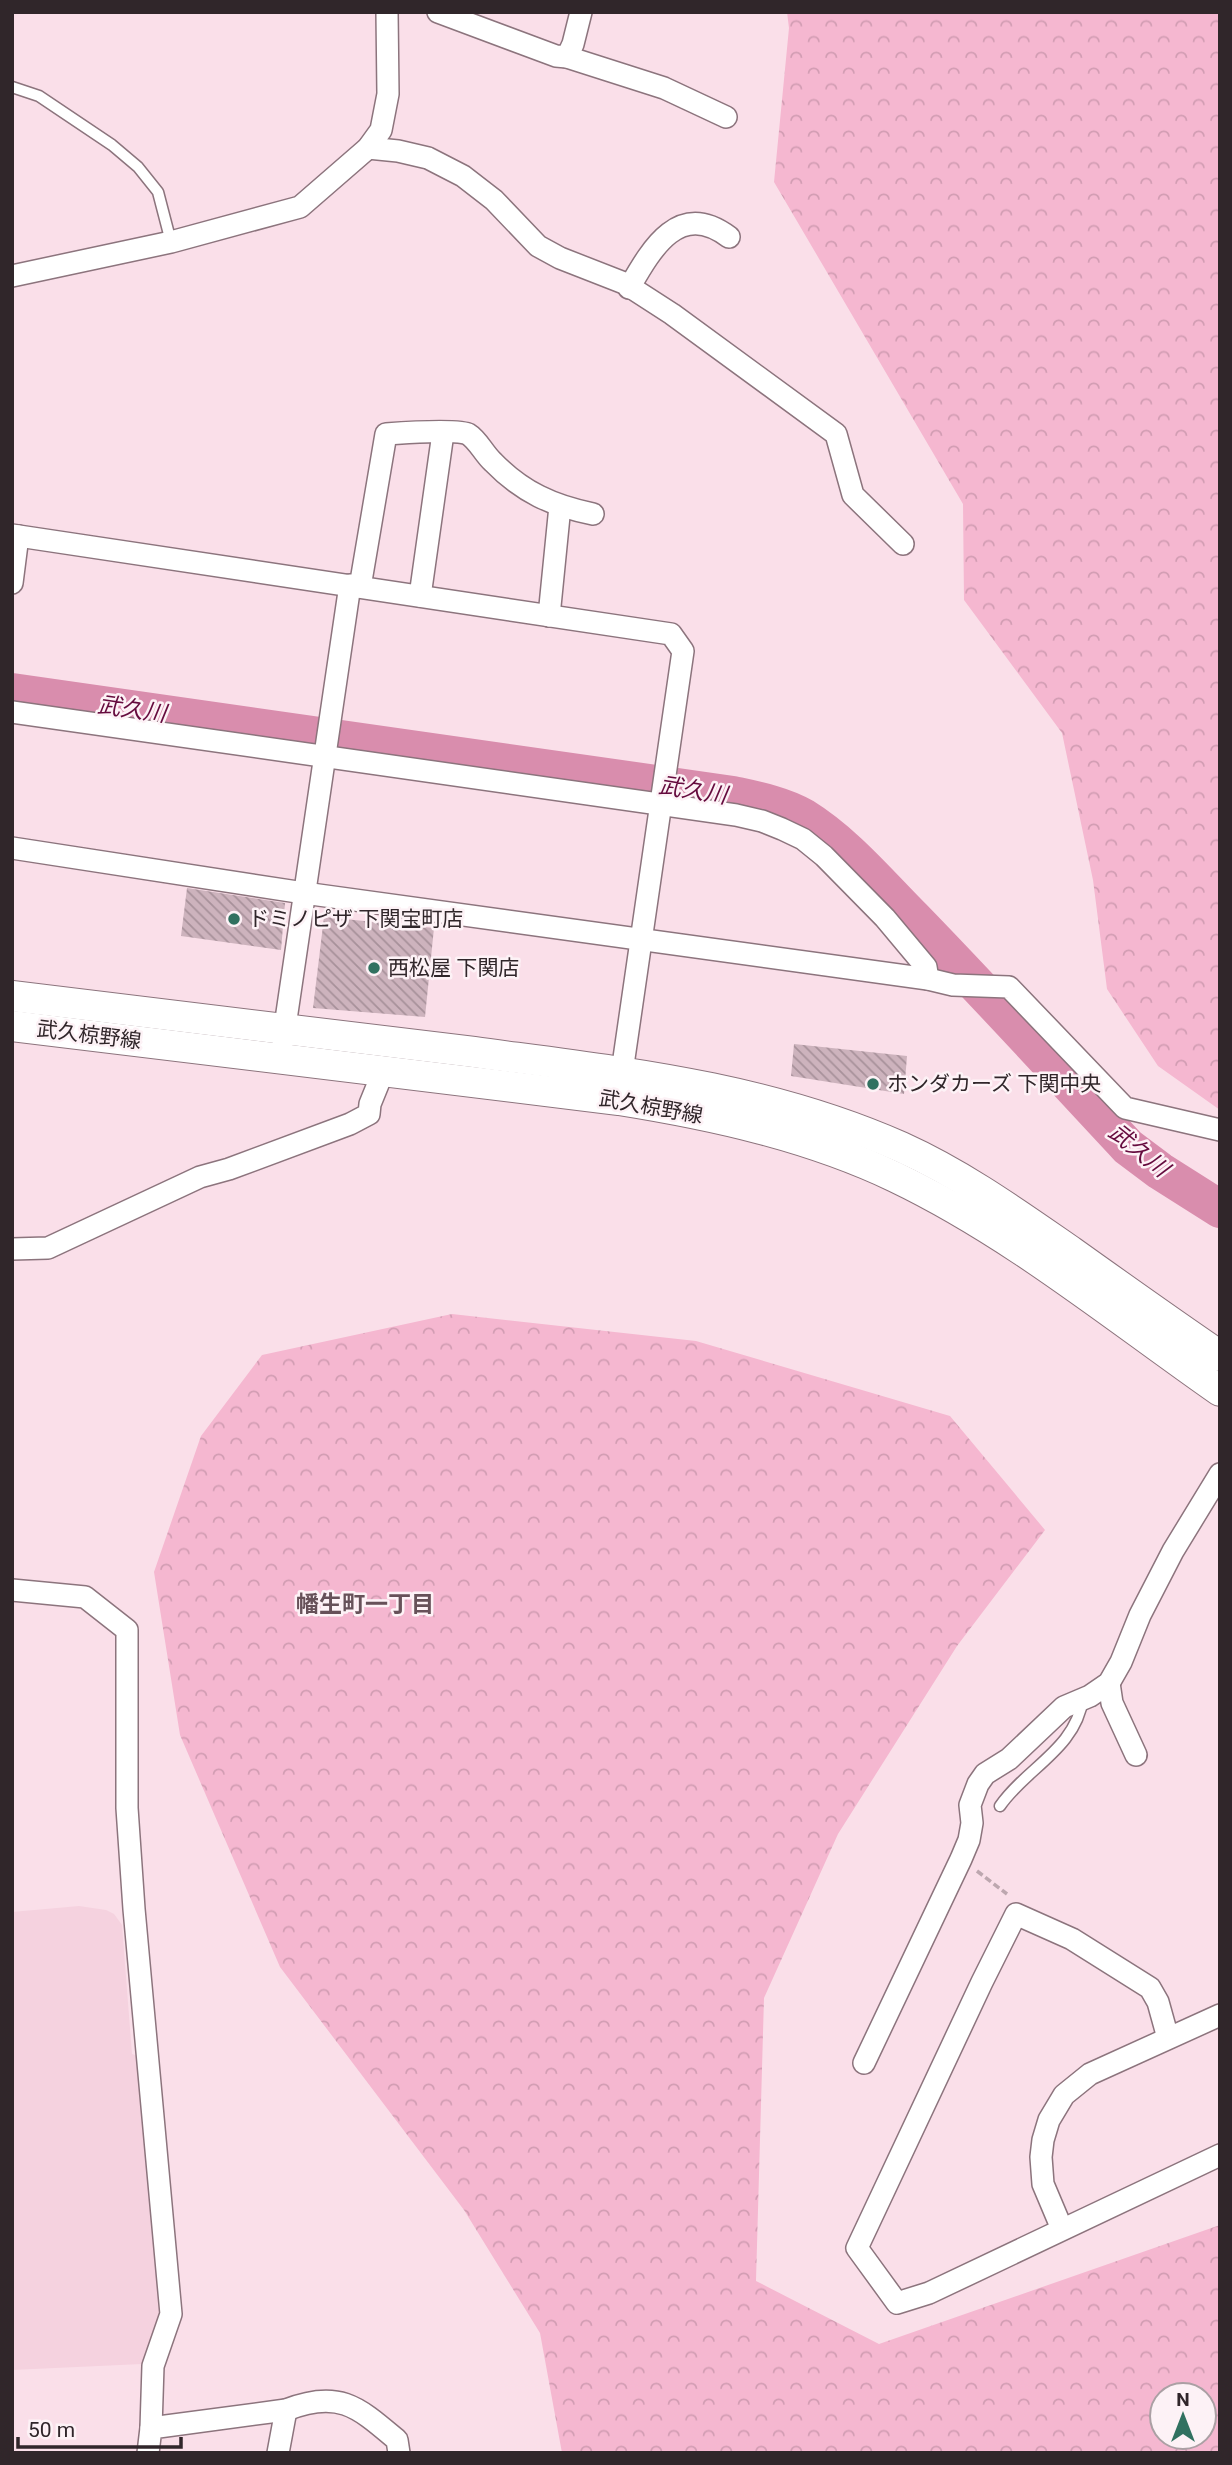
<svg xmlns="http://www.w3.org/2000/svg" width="1232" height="2465" viewBox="0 0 1232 2465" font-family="Roboto,'Noto Sans JP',sans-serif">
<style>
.built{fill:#f5d2df}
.forest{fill:url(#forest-crowns);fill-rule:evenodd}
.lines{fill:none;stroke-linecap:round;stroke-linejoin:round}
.river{stroke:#d98dad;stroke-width:38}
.building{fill:url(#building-back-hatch)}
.service-casing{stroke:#8c747d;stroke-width:13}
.minor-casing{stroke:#8c747d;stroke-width:24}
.secondary-casing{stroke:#8c747d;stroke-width:32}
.path{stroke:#bda7af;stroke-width:3.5;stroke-dasharray:7 3.5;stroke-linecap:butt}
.service{stroke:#fff;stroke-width:10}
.minor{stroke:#fff;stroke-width:21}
.secondary{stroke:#fff;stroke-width:30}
.poi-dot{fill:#317160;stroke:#fdf2f6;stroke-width:2.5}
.labels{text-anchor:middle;stroke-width:5;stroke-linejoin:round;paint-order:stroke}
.poi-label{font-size:21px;fill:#30262a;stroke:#fdf2f6;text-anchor:start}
.street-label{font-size:21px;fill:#30262a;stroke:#fdf2f6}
.water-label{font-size:23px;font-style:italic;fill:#650b3e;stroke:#fdf2f6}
.neighbourhood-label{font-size:23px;font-weight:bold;fill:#675159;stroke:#fdf2f6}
</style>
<defs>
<pattern id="forest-crowns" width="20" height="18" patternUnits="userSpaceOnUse" patternTransform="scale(1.75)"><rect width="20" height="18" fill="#f5b7d0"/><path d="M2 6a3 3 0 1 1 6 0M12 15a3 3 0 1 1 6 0" fill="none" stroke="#d29db3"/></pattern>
<pattern id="building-back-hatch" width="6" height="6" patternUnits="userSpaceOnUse" patternTransform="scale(1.75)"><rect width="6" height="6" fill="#cdb3bd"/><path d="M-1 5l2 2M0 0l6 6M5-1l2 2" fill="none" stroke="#a7919a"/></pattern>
</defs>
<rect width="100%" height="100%" fill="#fadfe9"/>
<path class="built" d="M79 1906 106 1910 114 1914 122 1925 132 2054 138 2056 146 2130 160 2313 142 2364 12 2370V1912Z"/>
<g class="forest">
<path d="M787 12H1220V1110L1158 1066 1107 989 1093 880 1062 733 964 600 963 504 774 182 789 28Z"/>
<path d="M452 1314 696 1341 950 1416 1045 1530 957 1646 838 1834 764 1998 756 2281 879 2344 1220 2225V2453H562L540 2333 464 2210 280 1967 180 1735 154 1572 201 1436 262 1355ZM1162 2395H1204V2437H1162Z"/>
</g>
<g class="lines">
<path class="river" d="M12 692 733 795C756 800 782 805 803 817 845 843 879 884 913 918 986 993 1057 1071 1128 1147L1160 1171 1220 1209"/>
</g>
<g class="building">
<path d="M187 888 285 903 281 950 181 936Z"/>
<path d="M324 917 434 928 425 1017 313 1008Z"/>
<path d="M794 1044 907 1056 904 1094 791 1076Z"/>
</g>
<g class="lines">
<g class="service-casing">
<g id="service">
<path d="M12 87 39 96 112 145 138 167 158 192 171 242"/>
<path d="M1000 1806C1026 1768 1076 1749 1083 1698"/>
</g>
</g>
<g class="minor-casing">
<g id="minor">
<path d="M438 12 556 56 567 57 664 88 726 117"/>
<path d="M567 57 573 44 581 12"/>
<path d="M368 148 398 151 428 158 463 176 494 200 538 246 560 258 624 283 672 314 836 434 853 495 903 544"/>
<path d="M12 276 171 242 300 207 368 148 381 130 388 94 387 12"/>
<path d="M629 288C652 248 679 200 729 237"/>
<path d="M12 535 671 634 683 651 622 1072"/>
<path d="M12 583 18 536"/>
<path d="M360 587 386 434C400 433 460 429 468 434 478 440 484 454 493 462 522 492 553 506 593 514"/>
<path d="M420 596 443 433"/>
<path d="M549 616 560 506"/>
<path d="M12 712 736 815 762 821 782 829 803 839 824 856 885 918 926 967 928 979"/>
<path d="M12 848 304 893 928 979 953 985 1009 987 1125 1108 1220 1130"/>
<path d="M283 1040 350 585"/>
<path d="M12 1249 48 1248 200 1177 229 1169 350 1124 369 1114 370 1104 383 1072"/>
<path d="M12 1590 85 1597 127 1630V1808L134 1909 171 2314 153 2366 151 2428"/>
<path d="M1109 1683 1112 1703 1136 1755"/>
<path d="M1168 2038 1158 2002 1150 1988 1072 1939 1016 1914 982 1982 857 2248 897 2303 929 2293 1220 2155"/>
<path d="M864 2063 961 1859 969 1840 972 1823 970 1805 978 1784 985 1774 1009 1759 1064 1707 1090 1696 1109 1683 1121 1662 1140 1615 1173 1551 1220 1474"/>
<path d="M1062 2229 1043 2184 1041 2157 1043 2140 1049 2120 1064 2095 1090 2074 1220 2015"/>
<path d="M148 2453 151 2428 286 2410C339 2389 358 2407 397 2440L399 2453"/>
<path d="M278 2453 286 2410"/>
</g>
</g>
<g class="secondary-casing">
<g id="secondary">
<path d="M12 996C166 1014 320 1032 474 1052 622 1072 763 1086 901 1147 963 1175 1017 1214 1072 1252 1121 1287 1170 1322 1220 1356"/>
<path d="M12 1026 619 1100C713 1115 809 1136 895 1177 1012 1233 1114 1317 1220 1391"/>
</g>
</g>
<path class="path" d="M977 1871 1007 1894"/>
<use href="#service" class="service"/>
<use href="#minor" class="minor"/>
<use href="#secondary" class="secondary"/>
</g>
<g class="poi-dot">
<circle cx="234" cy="919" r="7"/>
<circle cx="374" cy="968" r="7"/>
<circle cx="873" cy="1084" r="7"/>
</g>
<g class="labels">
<g class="poi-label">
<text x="248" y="926">ドミノピザ 下関宝町店</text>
<text x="388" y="975">西松屋 下関店</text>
<text x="887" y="1091">ホンダカーズ 下関中央</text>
</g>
<g class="street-label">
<text transform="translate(89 1035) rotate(7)" y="7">武久椋野線</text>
<text transform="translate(651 1107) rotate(10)" y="7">武久椋野線</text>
</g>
<g class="water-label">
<text transform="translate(132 709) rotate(8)" y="8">武久川</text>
<text transform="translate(693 790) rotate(9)" y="8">武久川</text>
<text transform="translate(1139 1150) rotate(39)" y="8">武久川</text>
</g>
<g class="neighbourhood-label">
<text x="365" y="1612">幡生町一丁目</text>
</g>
</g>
<rect width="1232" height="2465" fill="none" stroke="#30262a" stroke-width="28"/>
<g transform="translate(1183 2416)"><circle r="33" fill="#fdf2f6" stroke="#aba0a4" stroke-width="2"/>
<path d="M0-5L12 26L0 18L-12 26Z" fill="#317160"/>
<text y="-10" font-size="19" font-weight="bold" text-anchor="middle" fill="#30262a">N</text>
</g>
<path d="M18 2437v10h163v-10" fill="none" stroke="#30262a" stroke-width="3.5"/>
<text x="28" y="2437" font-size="21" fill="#30262a" stroke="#fdf2f6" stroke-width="5" paint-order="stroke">50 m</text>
</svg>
